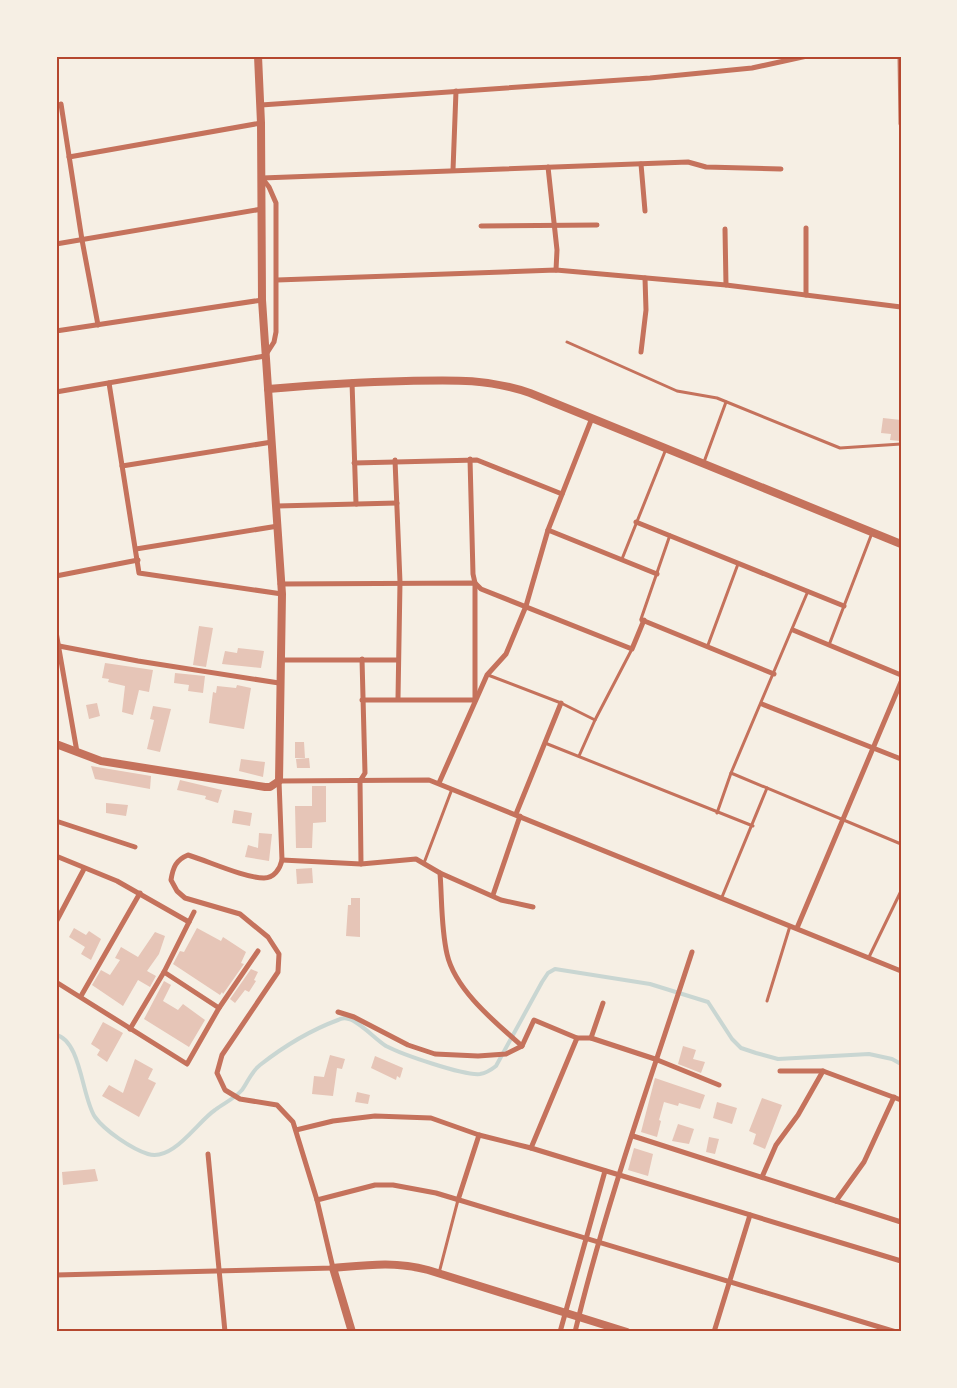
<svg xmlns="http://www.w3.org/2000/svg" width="957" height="1388" viewBox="0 0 957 1388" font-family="Poppins,sans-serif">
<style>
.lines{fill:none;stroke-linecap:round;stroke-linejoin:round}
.stream{stroke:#c9d6d2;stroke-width:4}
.building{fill:#e6c5b7}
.service{stroke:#c5725c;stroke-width:3}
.minor{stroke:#c5725c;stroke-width:5}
.tertiary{stroke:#c5725c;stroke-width:8}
.neatline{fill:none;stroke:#b5482f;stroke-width:2}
</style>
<rect width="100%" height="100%" fill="#f6efe4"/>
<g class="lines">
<path class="stream" d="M56 1035C81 1040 82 1098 95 1117 105 1131 132 1149 148 1154 173 1162 197 1122 215 1110 224 1103 234 1099 242 1090 248 1082 251 1072 260 1065 283 1047 311 1030 338 1020 341 1018 346 1018 349 1019 360 1022 375 1039 386 1046 401 1054 464 1076 480 1074 486 1073 491 1070 496 1066L542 982 548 973 555 969 650 984 708 1002 732 1039 741 1048 756 1053 778 1059 869 1054 892 1059 901 1064"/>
</g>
<g class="building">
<path d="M883 418 901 420 899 441 890 440 891 434 881 433Z"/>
<path d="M199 626 213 628 206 667 193 665Z"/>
<path d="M238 648 264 651 261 668 222 664 225 651 237 653Z"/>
<path d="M105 663 153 670 149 692 139 690 133 715 122 712 125 686 108 682 109 679 102 678Z"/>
<path d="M175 673 205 676 203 693 188 691 189 685 174 683Z"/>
<path d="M237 685 251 688 244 729 209 723 213 692 216 693 217 686 236 688Z"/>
<path d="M97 703 100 716 89 719 86 705Z"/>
<path d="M153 706 171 709 160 752 147 749 154 720 150 719Z"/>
<path d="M295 742H304L305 758H295Z"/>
<path d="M309 758 310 768H297L296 759Z"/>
<path d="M241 759 265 762 263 777 239 771Z"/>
<path d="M91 766 151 776 150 789 95 779Z"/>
<path d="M180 780 222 790 218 803 205 799 206 796 177 790Z"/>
<path d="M312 786H326V822L313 823 312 848H296L295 806H312Z"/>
<path d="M106 803 128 805 126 816 106 813Z"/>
<path d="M234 810 252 813 250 826 232 823Z"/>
<path d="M259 833 272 834 269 861 245 857 248 845 258 848Z"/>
<path d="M312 868 313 883 297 884 296 869Z"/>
<path d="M351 898H360V937L346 936 348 905H351Z"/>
<path d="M74 928 86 935 89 931 101 939 91 960 81 954 85 947 69 937Z"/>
<path d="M197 928 221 941 223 937 246 952 241 963 244 964 223 994 222 992 220 995 173 964 180 951 184 952Z"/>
<path d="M155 932 165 936 159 954 147 971 156 976 150 987 138 980 123 1006 92 985 101 970 110 975 120 960 115 958 121 947 138 957Z"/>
<path d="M251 969 258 972 254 980 256 981 249 992 245 990 235 1003 230 999Z"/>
<path d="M164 981 171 985 163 1001 178 1010 183 1004 205 1020 189 1047 144 1019Z"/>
<path d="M103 1022 123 1033 107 1062 97 1055 100 1050 91 1044Z"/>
<path d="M683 1046 696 1050 693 1059 705 1062 701 1073 678 1064Z"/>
<path d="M330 1055 345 1059 342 1069 337 1068 333 1096 312 1094 314 1076 324 1077Z"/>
<path d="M375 1056 403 1068 400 1078 397 1076 396 1080 371 1068Z"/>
<path d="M135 1059 153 1069 148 1079 156 1083 139 1117 102 1096 109 1085 123 1093Z"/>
<path d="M655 1078 705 1095 700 1109 679 1103 678 1106 664 1102 659 1120 661 1121 657 1137 641 1132Z"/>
<path d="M357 1092 370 1095 368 1104 355 1102Z"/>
<path d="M762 1098 782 1105 765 1149 753 1144 756 1134 749 1131Z"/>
<path d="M717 1102 737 1108 732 1124 713 1118Z"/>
<path d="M678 1124 694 1129 689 1144 672 1141Z"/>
<path d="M709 1137 719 1139 715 1154 706 1152Z"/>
<path d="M634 1148 653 1154 648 1176 628 1170Z"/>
<path d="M95 1169 98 1181 63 1185 62 1172Z"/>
</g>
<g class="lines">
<g class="service">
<path d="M567 342 677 391 717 398 840 448 901 444"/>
<path d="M704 462 726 402"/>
<path d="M622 559 666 449"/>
<path d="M641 619 670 535"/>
<path d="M708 645 738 564"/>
<path d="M829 645 872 533"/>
<path d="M488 675 561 703 595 720"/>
<path d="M545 743 753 826"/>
<path d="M579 756 595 720 632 649"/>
<path d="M731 773 901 844"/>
<path d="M717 813 731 773 808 591"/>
<path d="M424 863 452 789"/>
<path d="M722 897 767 788"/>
<path d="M869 957 901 891"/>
<path d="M767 1001 790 926"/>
<path d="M439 1273 458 1200"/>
</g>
<g class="minor">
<path d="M900 56 901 124"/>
<path d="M61 104 82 240 98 325"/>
<path d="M261 105 650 78 752 68 807 56"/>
<path d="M69 157 261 123"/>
<path d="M641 164 645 211"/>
<path d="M548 167 557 250 556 270"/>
<path d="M453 170 456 91"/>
<path d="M262 178 688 162 706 167 781 169"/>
<path d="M481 226 597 225"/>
<path d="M725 229 726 285"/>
<path d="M56 244 262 209"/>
<path d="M277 280 556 270 726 285 901 307"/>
<path d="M806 295V228"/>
<path d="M56 331 262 300"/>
<path d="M641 352 646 310 645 278"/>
<path d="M352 382 356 504"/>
<path d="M109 383 139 573 282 594"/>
<path d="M56 392 265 356 274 342 276 332V203L269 187 262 178"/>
<path d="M395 460 400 582 398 698"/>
<path d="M354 463 477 460 562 494"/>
<path d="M122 466 272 442"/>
<path d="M277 506 397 503"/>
<path d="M636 522 844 606"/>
<path d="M548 530 657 574"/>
<path d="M136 549 278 526"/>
<path d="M56 576 138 560"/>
<path d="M280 584 475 583 481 589 632 649 644 620"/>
<path d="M642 620 774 674"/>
<path d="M793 630 901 675"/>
<path d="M56 632 77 752"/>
<path d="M59 646 138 661 279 683"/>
<path d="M280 660H398"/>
<path d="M362 700H475V583L473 574 470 459"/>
<path d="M762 704 901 759"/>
<path d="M439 783 487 675 506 654 526 606 548 530 592 418"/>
<path d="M516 814 561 703"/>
<path d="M56 821 135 847"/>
<path d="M56 856 117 881 189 922"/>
<path d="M282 860 361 864 416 859 440 873C442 899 441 928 447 954 455 990 496 1023 522 1046"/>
<path d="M361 864 360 781 365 773 362 659"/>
<path d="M440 873 501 900 533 907"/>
<path d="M493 895 520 816"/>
<path d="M56 922 84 869"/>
<path d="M797 928 901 682"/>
<path d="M164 972 219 1008"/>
<path d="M56 982 187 1064 219 1008 258 951"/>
<path d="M81 996 140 893"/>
<path d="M338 1012 354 1017 408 1045 435 1054 478 1056 506 1054 522 1046 534 1020 577 1038H591L655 1059 719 1085"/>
<path d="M130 1029 164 972 194 912"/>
<path d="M591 1038 603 1003"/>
<path d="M780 1071H823L901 1100"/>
<path d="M296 1130 333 1121 375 1116 431 1118 479 1135 531 1148 901 1261"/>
<path d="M633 1136 901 1222"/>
<path d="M531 1148 577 1038"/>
<path d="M208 1154 225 1332"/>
<path d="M762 1177 776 1145 798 1115 823 1071"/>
<path d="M317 1200 375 1185H393L436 1193 896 1332"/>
<path d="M458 1200 479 1135"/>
<path d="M836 1201 864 1162 894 1097"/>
<path d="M56 1275 333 1268 317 1200 293 1122 277 1105 240 1099 225 1090 217 1073 222 1055 278 972 279 954 268 937 240 914 185 898 177 891 171 880C173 867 176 860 188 855 208 861 245 878 264 878 274 878 280 869 282 860L279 781 429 780 901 971"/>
<path d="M560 1332 605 1171"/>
<path d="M575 1332C606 1203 651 1078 692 952"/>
<path d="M714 1332 750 1215"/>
</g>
<g class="tertiary">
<path d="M268 389C314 385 360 382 406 381 449 380 488 378 530 393L901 544"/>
<path d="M56 744 101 761 265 787H270L279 781 282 594 262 300 261 123 258 56"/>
<path d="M352 1332 333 1268C367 1265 395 1261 428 1270L627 1332"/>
</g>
</g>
<rect width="957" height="1388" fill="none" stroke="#f6efe4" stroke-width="115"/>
<rect x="58" y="58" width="842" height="1272" class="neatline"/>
</svg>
